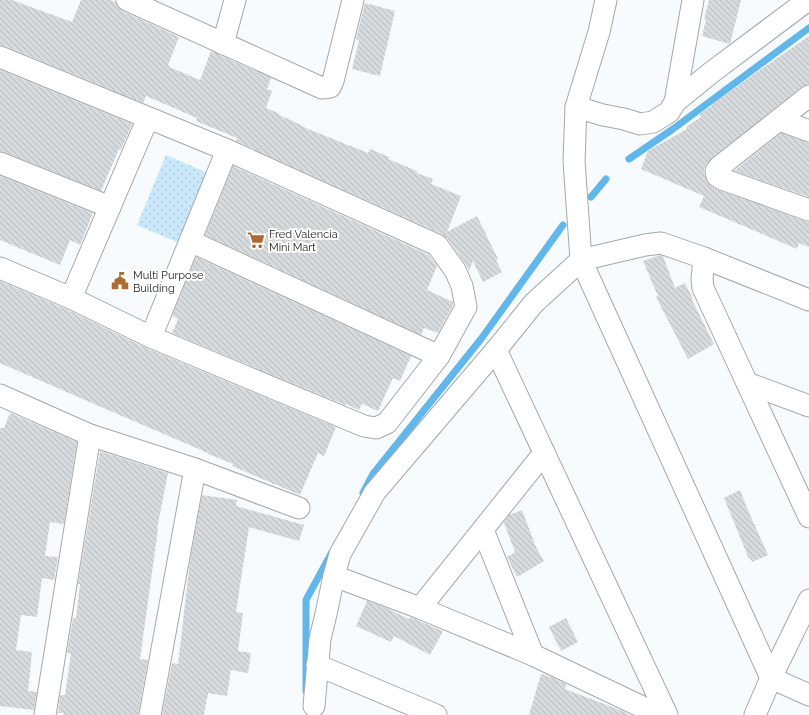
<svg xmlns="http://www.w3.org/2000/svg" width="809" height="715" viewBox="0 0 809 715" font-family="Raleway,sans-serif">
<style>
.grass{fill:url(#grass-dots)}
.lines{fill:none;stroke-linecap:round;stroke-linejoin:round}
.stream{stroke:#62b7ea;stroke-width:7}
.building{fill:url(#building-back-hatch)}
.minor-casing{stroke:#a4a8ab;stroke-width:23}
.minor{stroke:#fff;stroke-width:21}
.labels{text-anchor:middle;stroke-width:4;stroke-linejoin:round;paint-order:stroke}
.poi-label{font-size:11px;fill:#232526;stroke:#fff;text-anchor:start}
</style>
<defs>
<pattern id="grass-dots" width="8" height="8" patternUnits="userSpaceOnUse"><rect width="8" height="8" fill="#cae8fc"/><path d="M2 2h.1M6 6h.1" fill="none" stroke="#adc7d8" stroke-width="1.8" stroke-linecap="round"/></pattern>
<pattern id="building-back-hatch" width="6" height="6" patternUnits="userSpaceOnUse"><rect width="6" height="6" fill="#d6dadd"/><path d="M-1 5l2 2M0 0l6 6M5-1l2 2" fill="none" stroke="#b7bbbe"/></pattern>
</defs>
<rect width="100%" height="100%" fill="#f7fbfe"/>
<path class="grass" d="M166 155 210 174 181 244 137 225Z"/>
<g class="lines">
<g class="stream">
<path d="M629 159 673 129 809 28"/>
<path d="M591 197 606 179"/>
<path d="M363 493 373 474 481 339 563 225"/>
<path d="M306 691V600L332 552"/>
</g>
</g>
<g class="building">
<path d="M0 0H12L72 22 81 0H111L115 2 118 7 122 11 179 37 168 65 169 66V67L200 80 211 51 271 78 267 89 272 91 266 108 280 114 279 115 293 121 308 129 368 153 370 149 389 157 388 159 417 171V173L433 179 431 184 461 196 447 232 477 216 498 259 496 260 502 272 483 282 473 261 469 271 465 263 447 238 442 234 236 141 237 138 196 121 197 118 146 96 143 103 5 46 0 45Z"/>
<path d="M709 0H741L730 44 702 36 706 20 704 19Z"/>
<path d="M365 3 395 11 380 76 352 69 359 40 356 39Z"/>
<path d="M809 36V84L802 87 712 158 706 164 704 169V173L707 183 718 190 805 221 809 222V247L799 243 797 249 699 207 704 196 641 169 648 151 687 129 686 127 701 117 699 114 712 106 711 105 753 75Z"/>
<path d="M0 70 132 124 121 150 119 149 101 191 4 152 0 151Z"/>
<path d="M781 133 805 142 809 143V197L734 171Z"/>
<path d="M233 166 429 255 437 266 427 290 453 302V305L438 333 424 328 421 335 205 235Z"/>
<path d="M0 176 93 213 80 245 70 240 60 265 0 240Z"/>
<path d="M660 255 663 256 675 288 685 283 693 299 692 300 714 344 688 359 656 297 658 296 643 261Z"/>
<path d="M196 257 411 356 400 381 393 378 378 411 362 404 359 410 346 404 345 405 172 333 178 319 172 316Z"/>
<path d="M0 281 66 309 146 348 336 427 324 456 318 453 300 495 232 466 233 464 208 454V453L115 413 0 363Z"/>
<path d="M10 413 77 442 64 524 50 522 45 556 58 557 54 580 42 578 37 617 21 615 16 650 32 652 28 691 37 692 34 710 0 706V428H4Z"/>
<path d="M100 451 168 473 157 529H158L140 659 148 660 138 715H63L64 713H58L60 695H65L71 653H67L73 618H76L80 584H78Z"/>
<path d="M740 490 747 508 768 555 752 562 750 558 749 559 724 498Z"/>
<path d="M202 495 237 500 236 506 304 525 299 541 249 527 236 612 243 613 238 651 251 653 248 673 231 670 227 696 208 693V697H207L204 715H162L172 663 178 664 190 561Z"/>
<path d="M522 510 536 547 544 561 517 577 507 557 515 552 504 523 509 515Z"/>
<path d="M367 601 384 607 409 619 410 617 443 631 430 655 394 636 391 642 356 626Z"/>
<path d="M566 618 578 642 561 651 549 627Z"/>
<path d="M541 674 551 677 566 684 565 689 625 712 628 714V715H529Z"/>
</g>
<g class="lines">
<g class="minor-casing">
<g id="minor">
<path d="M127 0 322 88 330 87 333 81 353 0"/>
<path d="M606 0 599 32 576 107 574 161 581 260 771 678 809 695"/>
<path d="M223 44 235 0"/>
<path d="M0 57 227 150 437 245 455 270 462 286 466 307 439 356 387 423 376 428 364 426 151 337 71 298 0 268"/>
<path d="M809 96 719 167 716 171 717 176 722 179 809 210"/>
<path d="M675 102 693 0"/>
<path d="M576 107 603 115 624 119 640 124 653 122 669 112 675 102 712 72 808 0"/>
<path d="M779 120 809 131"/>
<path d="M0 163 110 207"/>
<path d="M190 241 439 356"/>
<path d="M704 258 702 279 703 288 747 383 809 517"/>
<path d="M71 298 148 118"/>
<path d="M151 337 227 150"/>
<path d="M496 350 667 715"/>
<path d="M747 383 809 406"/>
<path d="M0 395 90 435 195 469 299 508"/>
<path d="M483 530 533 655"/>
<path d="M334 576 420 608 533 655 659 715"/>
<path d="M420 608 544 453"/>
<path d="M317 665 436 715"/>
<path d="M314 706 320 639 326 614 334 576 340 554 375 492 496 350 534 303 581 260 645 245 661 243 704 258 809 300"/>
<path d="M45 715 90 435"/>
<path d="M150 715 195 469"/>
<path d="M755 715 771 678 809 600"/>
</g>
</g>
<use href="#minor" class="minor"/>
</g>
<defs>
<g id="supermarket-bare" transform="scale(1.38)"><path d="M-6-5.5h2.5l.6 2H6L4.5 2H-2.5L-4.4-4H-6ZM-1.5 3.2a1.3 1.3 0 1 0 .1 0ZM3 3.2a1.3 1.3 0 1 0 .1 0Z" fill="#ab6b33" stroke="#fff" stroke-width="2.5" paint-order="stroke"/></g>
<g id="civic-bare" transform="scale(1.38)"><path d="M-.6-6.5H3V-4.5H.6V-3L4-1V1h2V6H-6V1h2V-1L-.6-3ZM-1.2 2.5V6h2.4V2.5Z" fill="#ab6b33" stroke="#fff" stroke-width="2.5" paint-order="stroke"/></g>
</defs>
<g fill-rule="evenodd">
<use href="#supermarket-bare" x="256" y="240"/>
<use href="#civic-bare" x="120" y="281"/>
</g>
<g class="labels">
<g class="poi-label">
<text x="269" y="238">Fred Valencia<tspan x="269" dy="13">Mini Mart</tspan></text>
<text x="133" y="279">Multi Purpose<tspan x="133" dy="13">Building</tspan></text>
</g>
</g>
</svg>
